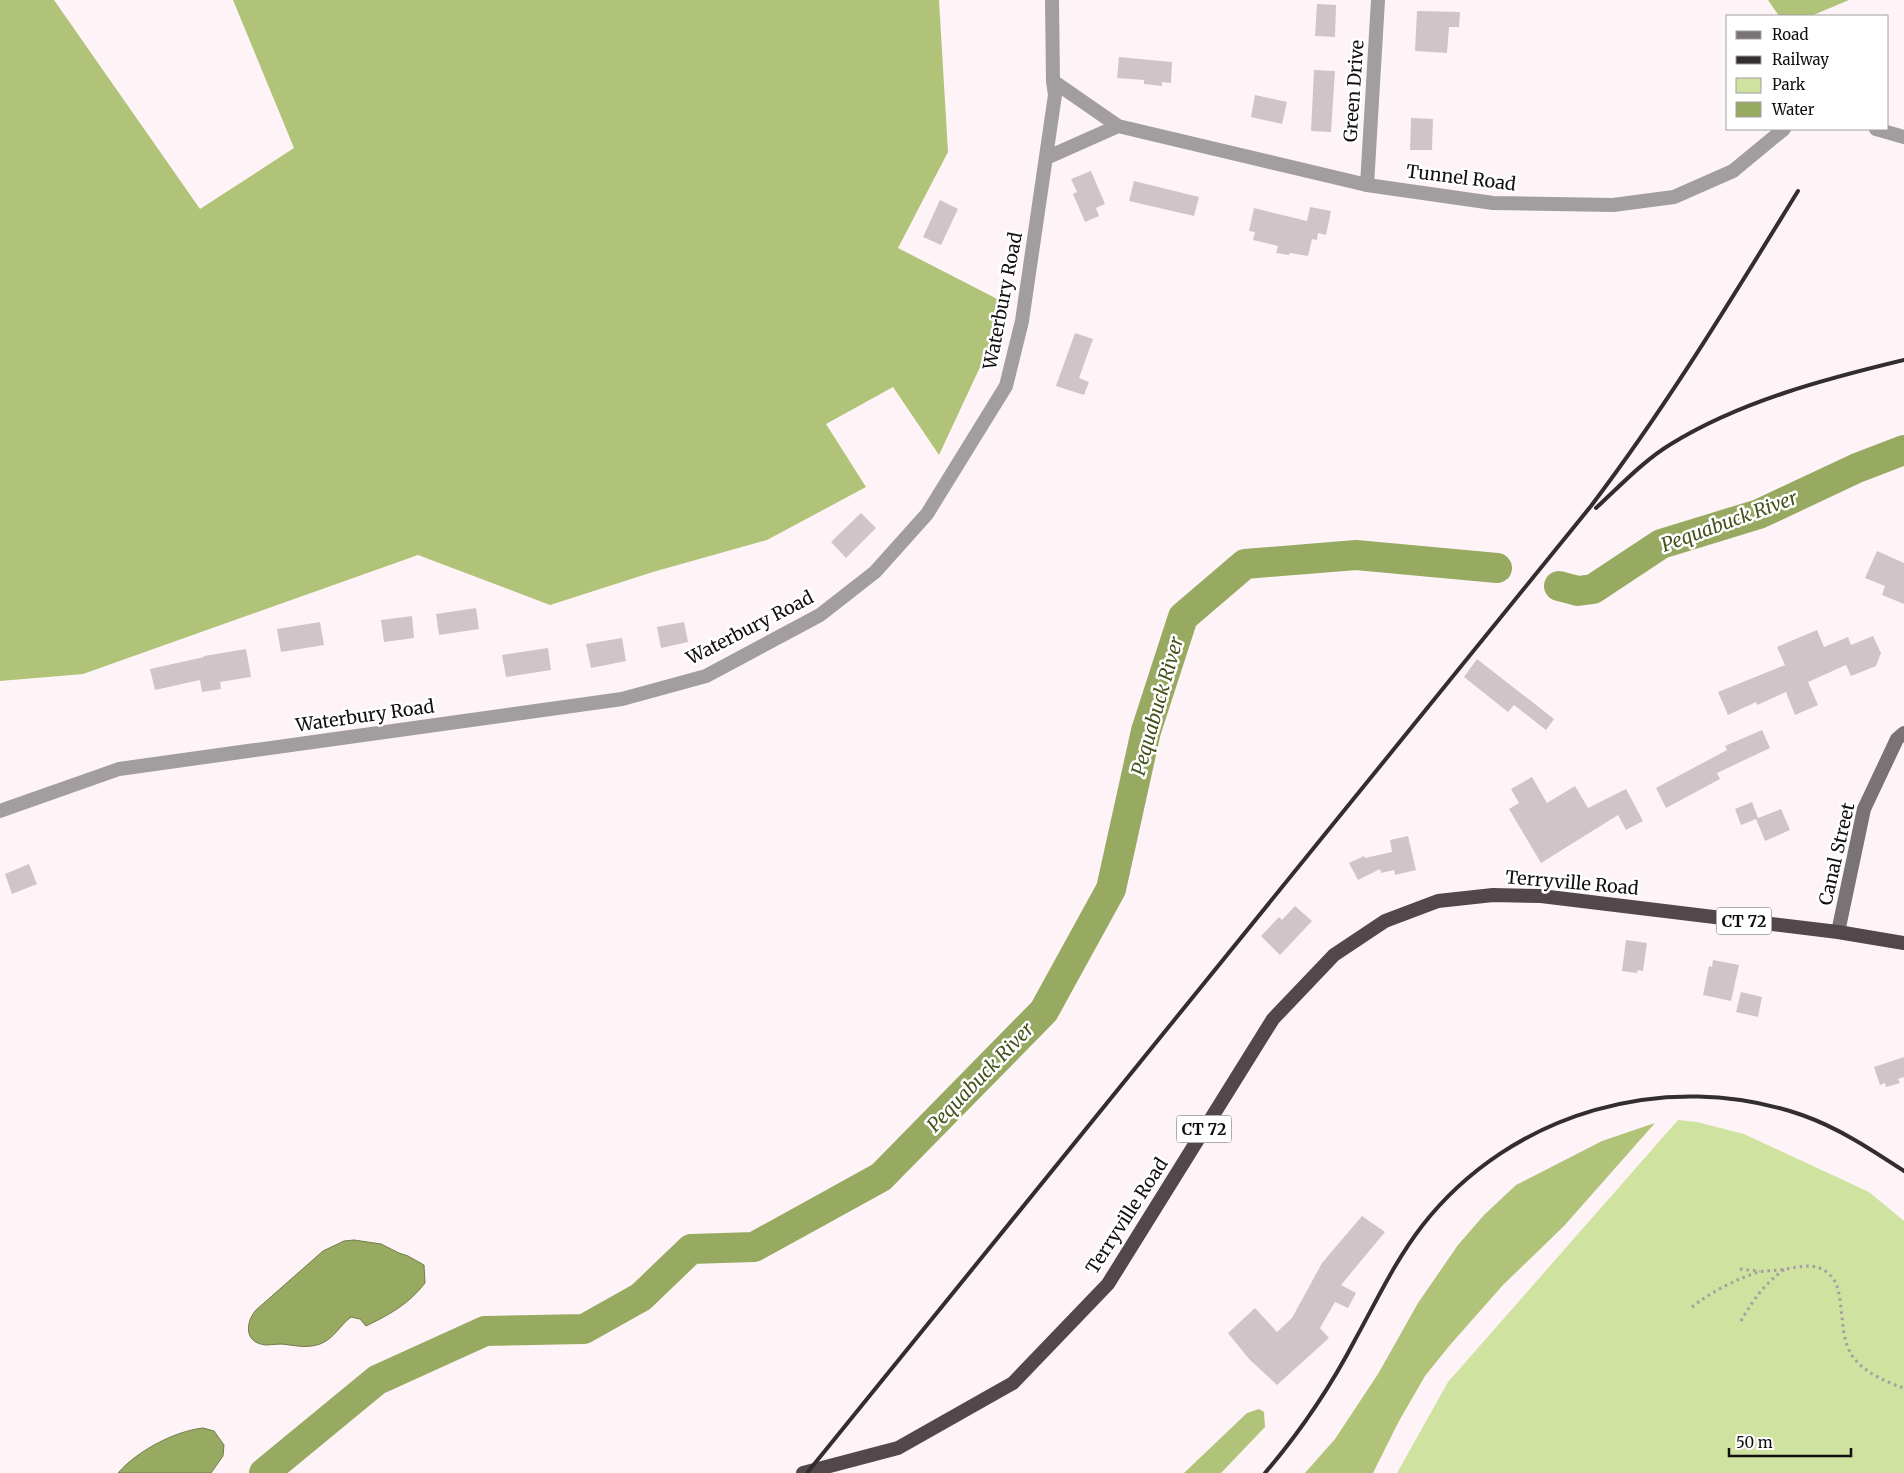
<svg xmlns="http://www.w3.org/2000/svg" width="1904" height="1473" viewBox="0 0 1904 1473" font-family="Merriweather,serif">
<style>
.green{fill:#d0e2a0}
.forest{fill:#b0c378}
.water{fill:#98aa61;stroke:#707c49}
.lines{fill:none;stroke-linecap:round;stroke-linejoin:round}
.river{stroke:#98aa61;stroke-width:30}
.building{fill:#d0c4c8}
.path{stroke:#a59d9f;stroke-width:3;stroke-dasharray:2.5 4;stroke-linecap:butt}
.minor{stroke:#a29d9f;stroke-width:14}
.secondary{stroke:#7a7375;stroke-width:14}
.trunk{stroke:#52484b;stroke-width:14}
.rail{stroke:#322d2e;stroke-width:4}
.labels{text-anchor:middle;stroke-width:5;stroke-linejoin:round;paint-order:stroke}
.shield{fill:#fff;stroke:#5a5758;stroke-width:1}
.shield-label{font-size:16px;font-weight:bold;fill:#130f10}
.street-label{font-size:18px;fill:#130f10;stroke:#fff}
.water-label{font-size:19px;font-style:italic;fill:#46521c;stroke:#fff}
</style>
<rect width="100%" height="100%" fill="#fef4f7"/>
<path class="green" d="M1678 1120 1697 1122 1744 1134 1869 1192 1904 1221V1473H1397L1448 1382Z"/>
<g class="forest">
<path d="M0 0H54L200 209 294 148 233 0H939L948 152 898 248 1009 305 939 455 893 387 826 424 866 487 767 540 653 572 550 605 418 555 83 674 0 681Z"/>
<path d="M1768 0H1849L1811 16H1779Z"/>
<path d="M1655 1123 1564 1226 1503 1285 1450 1345 1425 1376 1399 1421 1373 1473H1305L1335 1439 1378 1374 1418 1303 1458 1245 1484 1215 1516 1185 1602 1141Z"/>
<path d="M1259 1409 1264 1412 1265 1427 1221 1473H1184L1247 1413Z"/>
</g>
<g class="water">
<path d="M354 1240 381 1244 399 1253 408 1256 424 1265 425 1283C409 1304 389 1315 366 1326L360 1319 351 1317C340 1325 334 1339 320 1344 306 1349 294 1345 281 1344 276 1344 271 1345 266 1345 244 1343 245 1323 256 1310L323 1251 344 1241Z"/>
<path d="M203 1428 214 1431 224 1445 223 1456 211 1473H118C137 1451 175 1431 203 1428Z"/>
</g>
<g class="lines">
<g class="river">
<path d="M1559 586 1578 591 1593 589 1661 544 1759 514 1857 468 1904 450"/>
<path d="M264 1473 377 1380 485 1331 584 1329 641 1297 691 1249 754 1247 881 1177 1044 1011 1111 889 1146 731 1183 617 1245 564 1356 555 1497 568"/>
</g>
</g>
<g class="building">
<path d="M1317 4 1336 5 1335 37 1315 36Z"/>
<path d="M1417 11 1460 12 1459 27H1449L1447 53 1415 51Z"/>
<path d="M1119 57 1172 62 1171 83 1162 82V86L1144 84V80L1117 78Z"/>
<path d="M1314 70 1335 71 1331 132 1311 131Z"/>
<path d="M1255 95 1287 102 1282 124 1251 117Z"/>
<path d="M1411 118 1433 119 1432 150H1410Z"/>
<path d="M1091 171 1105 204 1096 208 1099 216 1085 222 1073 194 1077 192 1071 179Z"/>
<path d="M1134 181 1199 197 1194 216 1129 201Z"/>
<path d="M940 200 958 209 941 245 923 237Z"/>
<path d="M1310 207 1331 211 1326 235 1318 233 1317 240 1312 239 1308 256 1290 253 1289 255 1276 253 1278 246 1253 240 1255 232 1249 231 1254 208 1307 221Z"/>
<path d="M1075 333 1093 339 1079 378 1089 382 1084 395 1056 386Z"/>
<path d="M861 513 876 528 846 558 831 542Z"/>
<path d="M1877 551 1904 563V604L1882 595 1885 586 1865 578Z"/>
<path d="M476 608 479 629 439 635 436 614Z"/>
<path d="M412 616 414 638 384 642 381 620Z"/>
<path d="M320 622 324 645 281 652 277 629Z"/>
<path d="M684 622 688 642 661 648 657 627Z"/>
<path d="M1817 630 1824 647 1848 637 1851 645 1873 636 1881 653 1876 666 1851 676 1846 665 1808 682 1818 705 1795 715 1786 692 1757 705 1756 702 1728 715 1718 692 1785 665 1777 647Z"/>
<path d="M622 638 626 661 591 668 586 644Z"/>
<path d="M548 648 551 670 506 677 502 655Z"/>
<path d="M246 649 251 677 220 682 221 689 202 692 200 680 155 690 150 669 204 657V656Z"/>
<path d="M1477 659 1554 719 1546 730 1514 705 1508 712 1464 677Z"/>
<path d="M1762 730 1770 748 1717 773 1720 779 1666 808 1656 788 1727 750 1725 746Z"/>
<path d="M1532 777 1547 803 1575 786 1588 808 1626 789 1643 821 1626 830 1618 815 1541 863 1509 809 1519 803 1511 789Z"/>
<path d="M1752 802 1758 818 1781 809 1790 830 1765 841 1756 819 1741 825 1735 809Z"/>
<path d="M1408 836 1416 870 1395 875 1394 870 1381 873 1380 869 1358 880 1349 863 1364 856 1365 858 1392 852 1390 840Z"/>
<path d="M29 864 37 884 12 894 5 874Z"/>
<path d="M1295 906 1312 921 1280 955 1261 936 1279 917 1282 920Z"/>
<path d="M1626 940 1647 943 1643 971 1638 970 1637 973 1622 971Z"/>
<path d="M1713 960 1739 965 1731 1001 1703 995 1709 966 1712 967Z"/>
<path d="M1741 992 1762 997 1758 1017 1736 1012Z"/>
<path d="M1904 1057V1077L1898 1079 1900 1083 1886 1087 1885 1083 1880 1085 1874 1067Z"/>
<path d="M1362 1216 1385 1232 1341 1285 1356 1293 1348 1308 1335 1302 1320 1328 1329 1338 1277 1385 1249 1359 1228 1333 1255 1308 1277 1332 1292 1318 1322 1263Z"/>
</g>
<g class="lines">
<g class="path">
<path d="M1740 1269 1760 1271"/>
<path d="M1692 1307C1709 1293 1738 1278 1759 1272 1768 1270 1777 1271 1786 1269 1804 1266 1821 1261 1834 1280 1839 1288 1840 1299 1841 1309 1843 1323 1843 1337 1849 1350 1857 1369 1885 1382 1904 1388"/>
<path d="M1741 1321C1753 1300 1765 1283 1785 1269"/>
</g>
<g class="minor">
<path d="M1053 81 1118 126 1367 185 1493 203 1613 205 1674 197 1733 171 1784 129"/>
<path d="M1876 129 1904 137"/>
<path d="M1046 158 1118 126"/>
<path d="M1367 185 1378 0"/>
<path d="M0 811 119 769 622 699 706 676 820 615 875 572 927 514 1006 386 1022 321 1055 95 1053 81 1052 0"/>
</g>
<path class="secondary" d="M1838 932 1864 809 1897 739 1904 733"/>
<path class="trunk" d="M803 1473 898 1448 1013 1383 1108 1284 1273 1019 1334 955 1385 921 1438 901 1493 895 1541 896 1838 932 1904 943"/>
<g class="rail">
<path d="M1596 508C1620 486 1643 461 1671 444 1741 401 1825 379 1904 360"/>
<path d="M807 1473 1591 506C1667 406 1732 298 1798 191"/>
<path d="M1265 1473C1301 1431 1331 1386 1356 1338 1377 1300 1395 1261 1422 1226 1511 1112 1666 1068 1802 1115 1839 1128 1872 1150 1904 1171"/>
</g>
</g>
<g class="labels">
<g class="shield">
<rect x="1716.5" y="907.5" width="55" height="27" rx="4"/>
<rect x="1176.5" y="1115.5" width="55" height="27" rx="4"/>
</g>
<g class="shield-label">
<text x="1744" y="927">CT 72</text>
<text x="1204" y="1135">CT 72</text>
</g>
<g class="street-label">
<text transform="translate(1354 91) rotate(-86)" y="6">Green Drive</text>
<text transform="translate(1461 178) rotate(7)" y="6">Tunnel Road</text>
<text transform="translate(1003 301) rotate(-79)" y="6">Waterbury Road</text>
<text transform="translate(750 628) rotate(-27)" y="6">Waterbury Road</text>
<text transform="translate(365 716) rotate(-8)" y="6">Waterbury Road</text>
<text transform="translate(1837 854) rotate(-77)" y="6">Canal Street</text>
<text transform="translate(1572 883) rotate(5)" y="6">Terryville Road</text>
<text transform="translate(1127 1216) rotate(-57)" y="6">Terryville Road</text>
</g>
<g class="water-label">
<text transform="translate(1729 521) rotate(-20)" y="7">Pequabuck River</text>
<text transform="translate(1157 706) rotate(-74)" y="7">Pequabuck River</text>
<text transform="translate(980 1077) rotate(-46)" y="7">Pequabuck River</text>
</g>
</g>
<rect x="1726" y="15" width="162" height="115" fill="#ffffff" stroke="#a19f9f"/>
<rect x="1736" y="31" width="25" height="8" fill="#7a7375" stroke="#a19f9f"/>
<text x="1772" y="40" font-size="15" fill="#130f10">Road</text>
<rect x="1736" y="56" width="25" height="8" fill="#322d2e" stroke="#a19f9f"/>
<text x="1772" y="65" font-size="15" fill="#130f10">Railway</text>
<rect x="1736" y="78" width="25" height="15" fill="#d0e2a0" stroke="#a19f9f"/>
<text x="1772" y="90" font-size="15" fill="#130f10">Park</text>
<rect x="1736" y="102" width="25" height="15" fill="#98aa61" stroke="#a19f9f"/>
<text x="1772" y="115" font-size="15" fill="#130f10">Water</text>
<path d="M1729 1448v8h122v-8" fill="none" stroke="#130f10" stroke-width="2.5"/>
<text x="1736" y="1448" font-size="15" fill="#130f10" stroke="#ffffff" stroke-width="4" paint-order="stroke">50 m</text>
</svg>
